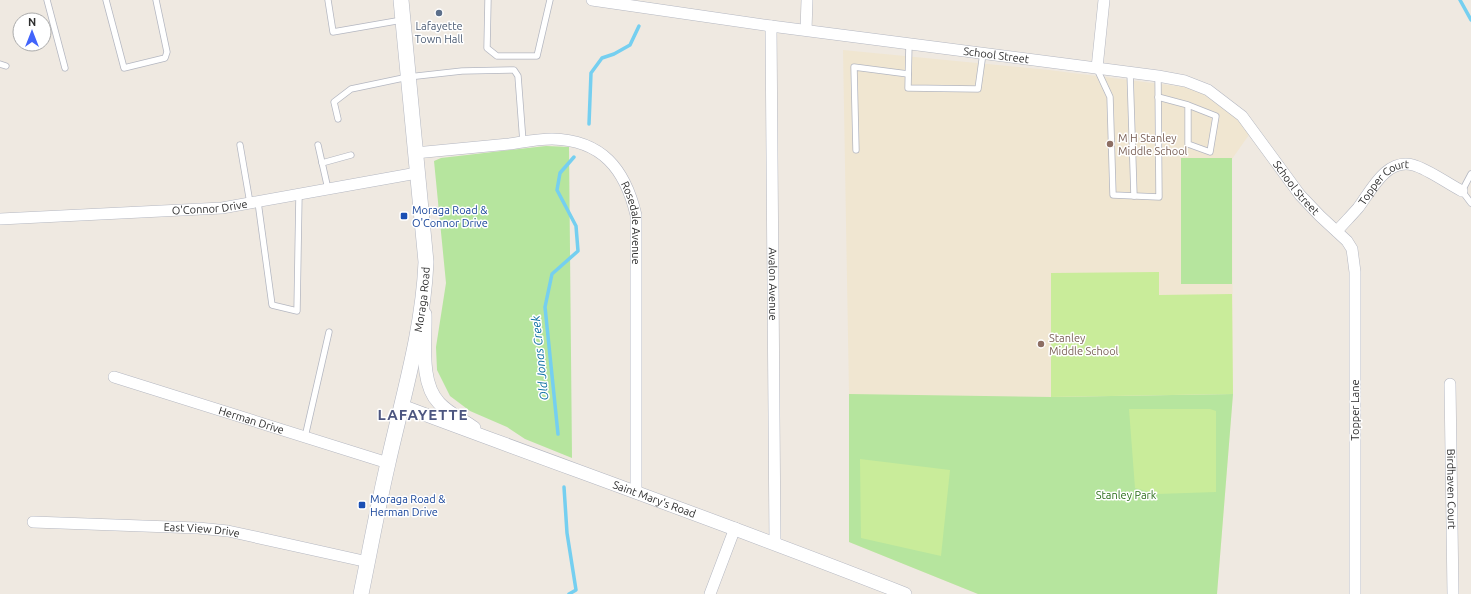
<svg xmlns="http://www.w3.org/2000/svg" width="1471" height="594" viewBox="0 0 1471 594" font-family="Ubuntu,sans-serif">
<style>
.education{fill:#f0e6d1}
.green{fill:#b6e59e}
.pitch{fill:#c9ec9a}
.lines{fill:none;stroke-linecap:round;stroke-linejoin:round}
.stream{stroke:#75cff0;stroke-width:3.5}
.service-casing{stroke:#b4b7c1;stroke-width:7}
.minor-casing{stroke:#b4b7c1;stroke-width:12}
.tertiary-casing{stroke:#b4b7c1;stroke-width:14}
.secondary-casing{stroke:#b4b7c1;stroke-width:16}
.service{stroke:#fff;stroke-width:5.5}
.minor{stroke:#fff;stroke-width:11}
.tertiary{stroke:#fff;stroke-width:13}
.secondary{stroke:#fff;stroke-width:15}
.service-dot{fill:#5c6f8a;stroke:#fff;stroke-width:1.5}
.education-dot{fill:#8d6e63;stroke:#fff;stroke-width:1.5}
.transit-dot{fill:#1a4fb4;stroke:#fff;stroke-width:1.5}
.labels{text-anchor:middle;stroke-width:3;stroke-linejoin:round;paint-order:stroke}
.service-label{font-size:11px;fill:#4e5e75;stroke:#fff}
.street-label{font-size:11px;fill:#2e2e2e;stroke:#fff}
.education-label{font-size:11px;fill:#785e54;stroke:#fff;text-anchor:start}
.transit-label{font-size:11px;fill:#164399;stroke:#fff;text-anchor:start}
.park-label{font-size:11px;fill:#2c6e1b;stroke:#fff}
.water-label{font-size:12px;font-style:italic;fill:#0d6fa3;stroke:#fff}
.district-label{font-size:15px;font-weight:bold;letter-spacing:1px;fill:#4d5680;stroke:#fff}
</style>
<rect width="100%" height="100%" fill="#efe9e1"/>
<path class="education" d="M843 50 1049 70 1208 90 1251 132 1232 159 1233 394 1217 594H978L849 542V394Z"/>
<g class="green">
<path d="M546 146 569 147 572 458 525 439 507 427 470 411 450 396 437 370 436 347 446 283 434 161 441 158Z"/>
<rect x="1181" y="158" width="51" height="126"/>
<path d="M849 394 1051 397 1233 394 1217 594H978L849 542Z"/>
</g>
<g class="pitch">
<path d="M1159 272V295L1232 294 1233 394 1051 397V273Z"/>
<path d="M1129 409H1210L1216 411V492L1157 494 1135 488Z"/>
<path d="M860 459 950 470 941 556 861 538Z"/>
</g>
<g class="lines">
<g class="stream">
<path d="M1460 0 1471 20"/>
<path d="M589 124 591 73 602 58 614 54 630 45 639 26"/>
<path d="M558 434 545 307 552 274 578 251 576 226 557 190 560 173 574 157"/>
<path d="M564 487 567 533 576 590 569 594"/>
</g>
<g class="service-casing">
<g id="service">
<path d="M47 0 65 68"/>
<path d="M106 0 124 68 165 58 167 52 156 0"/>
<path d="M328 0 333 32 402 20"/>
<path d="M488 0 487 48 497 56H537L550 0"/>
<path d="M909 44 908 88 978 89 983 53"/>
<path d="M0 64 6 66"/>
<path d="M1097 69 1110 97 1113 195 1159 197 1158 76"/>
<path d="M1130 72 1134 196"/>
<path d="M1158 97 1188 105 1216 116 1210 152 1188 144V105"/>
<path d="M338 119 334 102 351 89 408 77 462 71 514 70 518 76 523 142"/>
<path d="M240 145 250 203"/>
<path d="M318 145 328 189"/>
<path d="M856 150 854 67 908 74"/>
<path d="M322 163 351 155"/>
<path d="M1471 174 1462 191 1471 203"/>
<path d="M258 202 272 305 297 311 299 195"/>
<path d="M305 437 329 332"/>
</g>
</g>
<g class="minor-casing">
<g id="minor">
<path id="s1" d="M592 0 771 26 1158 76 1185 81 1208 90 1242 116 1300 195 1320 216 1347 241 1352 249 1355 272V594"/>
<path id="s2" d="M771 26 775 543"/>
<path d="M806 30 807 0"/>
<path d="M1097 68 1104 0"/>
<path id="s3" d="M415 153C447 150 478 147 509 144 523 142 538 139 552 139 602 140 625 169 636 215V492"/>
<path id="s4" d="M0 219 222 208 417 173"/>
<path id="s5" d="M1337 231C1344 223 1351 216 1358 208 1371 191 1386 158 1413 165 1428 169 1448 184 1462 191"/>
<path id="s6" d="M114 377 388 463"/>
<path id="s7" d="M1450 384 1453 594"/>
<path id="s8" d="M33 522 198 528 228 531 368 562"/>
<path d="M710 594 735 528"/>
</g>
</g>
<g class="tertiary-casing">
<g id="tertiary">
<path d="M425 314C426 341 419 382 439 403 448 413 463 420 474 428"/>
<path id="s9" d="M402 406C570 469 738 528 905 594"/>
</g>
</g>
<g class="secondary-casing">
<g id="secondary">
<path id="s10" d="M361 594C370 550 378 506 388 463 403 396 423 331 426 262L401 0"/>
</g>
</g>
<use href="#service" class="service"/>
<use href="#minor" class="minor"/>
<use href="#tertiary" class="tertiary"/>
<use href="#secondary" class="secondary"/>
</g>
<circle class="service-dot" cx="439" cy="13" r="4"/>
<g class="education-dot">
<circle cx="1110" cy="144" r="4"/>
<circle cx="1041" cy="344" r="4"/>
</g>
<g class="transit-dot">
<rect x="400" y="212" width="8" height="8" rx="2"/>
<rect x="358" y="501" width="8" height="8" rx="2"/>
</g>
<g class="labels">
<g class="service-label">
<text x="439" y="30">Lafayette<tspan x="439" dy="13">Town Hall</tspan></text>
</g>
<g class="street-label">
<text dy="4" stroke="none"><textPath href="#s1" startOffset="408">School Street</textPath></text>
<text dy="4" stroke="none"><textPath href="#s1" startOffset="756">School Street</textPath></text>
<text dy="4" stroke="none"><textPath href="#s5" startOffset="69">Topper Court</textPath></text>
<text dy="4" stroke="none"><textPath href="#s4" startOffset="210">O'Connor Drive</textPath></text>
<text dy="4" stroke="none"><textPath href="#s3" startOffset="269">Rosedale Avenue</textPath></text>
<text dy="4" stroke="none"><textPath href="#s2" startOffset="258">Avalon Avenue</textPath></text>
<text dy="4" stroke="none"><textPath href="#s10" startOffset="301">Moraga Road</textPath></text>
<text transform="translate(1355 410) rotate(-90)" y="4">Topper Lane</text>
<text dy="4" stroke="none"><textPath href="#s6" startOffset="144">Herman Drive</textPath></text>
<text dy="4" stroke="none"><textPath href="#s7" startOffset="105">Birdhaven Court</textPath></text>
<text dy="4" stroke="none"><textPath href="#s9" startOffset="269">Saint Mary's Road</textPath></text>
<text dy="4" stroke="none"><textPath href="#s8" startOffset="169">East View Drive</textPath></text>
</g>
<g class="education-label">
<text x="1118" y="142">M H Stanley<tspan x="1118" dy="13">Middle School</tspan></text>
<text x="1049" y="342">Stanley<tspan x="1049" dy="13">Middle School</tspan></text>
</g>
<g class="transit-label">
<text x="412" y="214">Moraga Road &amp;<tspan x="412" dy="13">O'Connor Drive</tspan></text>
<text x="370" y="503">Moraga Road &amp;<tspan x="370" dy="13">Herman Drive</tspan></text>
</g>
<g class="park-label">
<text x="1126" y="499">Stanley Park</text>
</g>
<g class="water-label">
<text transform="translate(540 358) rotate(-96)" y="4">Old Jonas Creek</text>
</g>
<g class="district-label">
<text x="423" y="420">LAFAYETTE</text>
</g>
</g>
<g transform="translate(32 32)"><circle r="19" fill="#ffffff" stroke="#ababab"/>
<path d="M0-3L7 15L0 10L-7 15Z" fill="#4264fb"/>
<text y="-6" font-size="11" font-weight="bold" text-anchor="middle" fill="#2e2e2e">N</text>
</g>
</svg>
